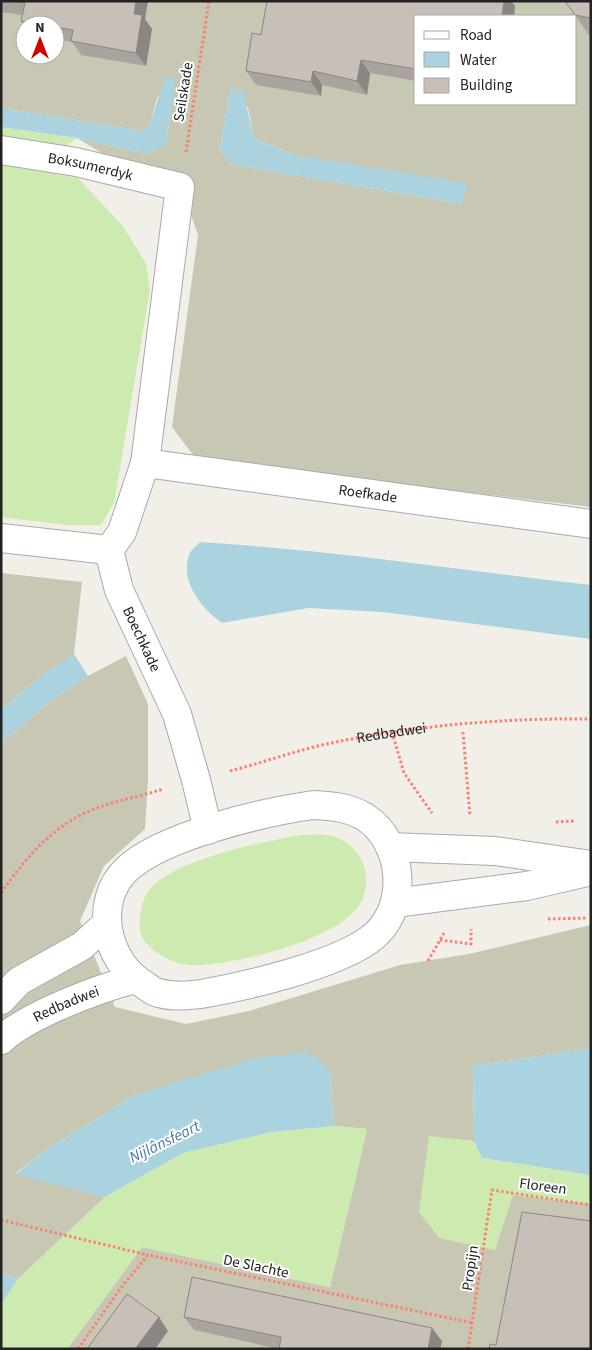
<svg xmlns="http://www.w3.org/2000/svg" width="592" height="1350" viewBox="0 0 592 1350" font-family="'Source Sans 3',sans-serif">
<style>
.construction{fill:#c7c7b4;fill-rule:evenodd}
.grass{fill:#cdebb0}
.water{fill:#aad3df}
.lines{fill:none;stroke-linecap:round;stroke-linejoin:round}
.minor-casing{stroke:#a9a9a9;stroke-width:30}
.path{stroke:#fa8072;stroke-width:3;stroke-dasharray:2.5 2.5;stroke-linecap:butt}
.minor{stroke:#fff;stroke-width:28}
.wall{fill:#aba49e}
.shaded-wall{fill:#8b8681}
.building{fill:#c7bfb8;stroke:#8b8681}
.labels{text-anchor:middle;stroke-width:4;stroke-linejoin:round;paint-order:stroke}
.street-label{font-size:15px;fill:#222;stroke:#fff}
.water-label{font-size:16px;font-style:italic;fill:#4a7aab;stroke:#fff}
</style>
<rect width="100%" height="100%" fill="#f2efe9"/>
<g class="construction">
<path d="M1 1H591V507L196 459 172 427 198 235 188 206 77 138 148 154 166 143 175 79 157 98 150 123 144 131 1 108ZM416 16H576V104H416ZM25 25H55V55H25ZM230 89 248 108 254 138 294 155 462 204 230 164 220 150Z"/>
<path d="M1 573 82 582 74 654 38 678 1 710Z"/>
<path d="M126 656 148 704V779L145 829 104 866 80 921 115 1007 186 1024 249 1011 400 965 469 954 591 925V1048L473 1066 474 1141 429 1137 513 1195 591 1204V1349H67L142 1247 330 1287 367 1129 334 1126 330 1073 137 1094 44 1151 16 1173 105 1197 18 1279 1 1273V743L52 700 88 676Z"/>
</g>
<g class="grass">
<path d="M1 127 77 138 64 148 1 138Z"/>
<path d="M1 164 78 178 123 226 146 264 150 290 114 503 101 525H66L1 517Z"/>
<path d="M301 835C313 835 326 833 338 838 369 850 375 891 353 913 324 942 231 967 189 965 173 964 150 952 142 937 139 930 139 918 141 911 142 904 145 895 149 890 175 859 262 842 301 835Z"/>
<path d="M334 1126 367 1129 330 1287 142 1247 67 1349H1V1304L18 1279 105 1197 183 1153 272 1132Z"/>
<path d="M429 1136 474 1141 482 1158 591 1175V1204L513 1195 495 1250 439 1238 419 1212Z"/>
</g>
<g class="water">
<path d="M165 78H176L166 143 148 154 77 138 1 127V108L144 131 150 123Z"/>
<path d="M230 88 243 91 254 138 294 155 467 183 462 204 230 164 220 150Z"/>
<path d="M200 542C331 550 461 570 591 585V639L383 612 308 608 222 623C202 609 178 580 190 553 192 549 197 545 200 542Z"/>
<path d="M74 654 88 676 52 700 1 743V710L38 678Z"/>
<path d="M591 1048V1175L482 1158 474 1141 473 1066Z"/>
<path d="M306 1052 320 1060 330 1073 334 1126 272 1132 183 1153 105 1197 16 1174 44 1151 137 1094 257 1058Z"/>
<path d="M1 1273 18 1279 1 1304Z"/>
</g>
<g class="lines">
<g class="minor-casing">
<g id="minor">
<path id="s2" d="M1 150 76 162 180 187 145 463 122 532 109 550"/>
<path id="s3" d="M145 463 591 524"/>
<path id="s4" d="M1 538 109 550 119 590 177 714 196 780 208 830"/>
<path d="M313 805C332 806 348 807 365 817 405 843 410 911 369 940 332 966 247 986 201 994 187 996 173 997 159 993 153 992 148 987 143 984 106 961 93 902 126 870 161 836 264 812 313 805Z"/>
<path d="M390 847 495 851 591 865"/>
<path d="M395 903 527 886 591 871"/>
<path d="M1 1000 19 981 82 946 106 924"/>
<path id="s5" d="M1 1040C28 1015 99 988 136 979"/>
</g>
</g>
<g class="path">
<path d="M186 152 209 1"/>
<path d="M392 732 404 773 432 813"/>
<path d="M463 732 470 816"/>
<path id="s1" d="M230 771C265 762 300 749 336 742 421 725 505 718 591 719"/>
<path d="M556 822 574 821"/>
<path d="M1 893C26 857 55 823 97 808 118 800 142 796 163 789"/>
<path d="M548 919 588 918"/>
<path d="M440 940 471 944V929"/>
<path d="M428 961 444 933"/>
<path d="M1 1220 148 1255"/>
<path d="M78 1349 120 1289 148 1255 473 1323"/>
<path d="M468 1349 492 1190 591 1205"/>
</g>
<use href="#minor" class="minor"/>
</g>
<g class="wall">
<path d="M1 1H148L145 19 152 29 146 66 81 55 72 42 55 39V25H25V26L21 21 22 15 1 12Z"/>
<path d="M267 1H511L515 6 416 16V81L370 73 367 95 322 85 321 96 256 85 246 71 261 35Z"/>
<path d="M565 1H591V35H589Z"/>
<path d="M184 1317 442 1341 440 1349H279L194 1330Z"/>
</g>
<g class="shaded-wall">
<path d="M136 1H148L145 19 152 29 146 66 136 53 134 14Z"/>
<path d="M504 1H511L515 6 514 16H502Z"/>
<path d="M361 60 370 73 367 95 357 81Z"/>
<path d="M313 71 322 85 321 96 311 82Z"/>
<path d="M159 1317 168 1331 155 1349H135Z"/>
<path d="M432 1328 442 1341 440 1349H428Z"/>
</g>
<g class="building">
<path d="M11 1H136L134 14 142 15 136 53 71 41 73 30 55 27V25H44L21 21 25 3Z"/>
<path d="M267 1H504L502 16H416V69L361 60 357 81 313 71 311 82 246 71 252 33 261 35Z"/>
<path d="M565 1H591V18L575 15Z"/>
<path d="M522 1212 591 1221V1349H489L490 1344 496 1345Z"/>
<path d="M192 1277 432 1328 428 1349H279L281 1337 184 1317Z"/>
<path d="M127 1294 159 1317 135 1349H87Z"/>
</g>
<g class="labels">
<g class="street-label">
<text transform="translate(183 92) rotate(-81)" y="5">Seilskade</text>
<text dy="5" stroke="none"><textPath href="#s2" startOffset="91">Boksumerdyk</textPath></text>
<text dy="5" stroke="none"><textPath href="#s3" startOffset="225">Roefkade</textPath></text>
<text dy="5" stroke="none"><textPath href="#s4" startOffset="204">Boechkade</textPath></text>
<text dy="5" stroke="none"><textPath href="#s1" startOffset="166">Redbadwei</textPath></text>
<text dy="5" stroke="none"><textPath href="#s5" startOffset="75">Redbadwei</textPath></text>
<text transform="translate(543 1186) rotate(8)" y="5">Floreen</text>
<text transform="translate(256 1266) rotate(12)" y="5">De Slachte</text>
<text transform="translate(470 1268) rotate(-82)" y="5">Propijn</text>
</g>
<g class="water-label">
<text transform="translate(164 1141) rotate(-26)" y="6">Nijlânsfeart</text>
</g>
</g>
<rect width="592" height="1350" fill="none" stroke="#222222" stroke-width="5"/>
<rect x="414" y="15" width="162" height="90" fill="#ffffff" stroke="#a7a7a7"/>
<rect x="424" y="31" width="25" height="8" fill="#ffffff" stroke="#a7a7a7"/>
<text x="460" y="40" font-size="15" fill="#222222">Road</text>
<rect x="424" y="52" width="25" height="15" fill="#aad3df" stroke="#a7a7a7"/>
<text x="460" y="65" font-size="15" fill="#222222">Water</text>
<rect x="424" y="78" width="25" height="15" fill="#c7bfb8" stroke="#a7a7a7"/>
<text x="460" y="90" font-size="15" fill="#222222">Building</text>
<g transform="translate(40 40)"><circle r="24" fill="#ffffff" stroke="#a7a7a7"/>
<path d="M0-4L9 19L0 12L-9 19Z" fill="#d40000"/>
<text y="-8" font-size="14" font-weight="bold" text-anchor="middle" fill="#222222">N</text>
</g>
</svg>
